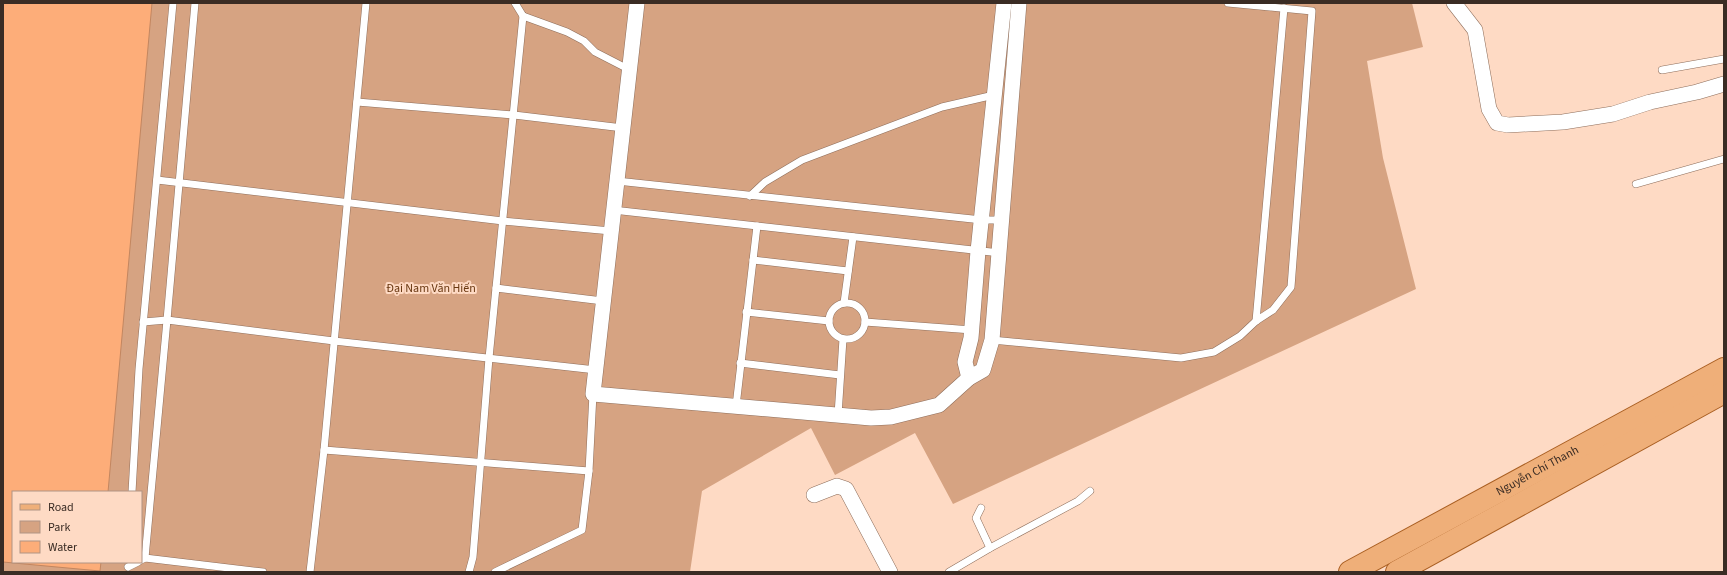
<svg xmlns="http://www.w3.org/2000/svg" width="1727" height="575" viewBox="0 0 1727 575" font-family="'Source Sans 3',sans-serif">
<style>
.green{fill:#d6a382;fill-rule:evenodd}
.water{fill:#fdad79;stroke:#c28660}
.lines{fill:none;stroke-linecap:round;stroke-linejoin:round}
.service-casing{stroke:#8e6e5b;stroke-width:8}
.minor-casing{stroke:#8e6e5b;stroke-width:16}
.primary-casing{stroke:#a95e21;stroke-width:24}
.service{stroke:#fff;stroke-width:7}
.minor{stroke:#fff;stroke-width:15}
.primary{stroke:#efaf79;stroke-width:22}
.labels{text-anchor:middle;stroke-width:4;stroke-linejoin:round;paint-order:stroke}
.park-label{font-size:12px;fill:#693710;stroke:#fedac4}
.street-label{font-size:12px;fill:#3a2c24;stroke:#fedac4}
</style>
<rect width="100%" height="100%" fill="#fedac4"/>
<path class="green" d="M3 3H1412L1423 47 1367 61 1383 158 1416 289 953 504 915 433 835 475 811 428 702 491 690 572H3ZM13 492H141V562H13Z"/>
<path class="water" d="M3 3H152L108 492H13V562H101L100 571 3 562Z"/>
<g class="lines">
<g class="service-casing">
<g id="service">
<path d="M515 3 523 16 567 32 584 41 595 52 630 70"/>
<path d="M1662 70 1724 59"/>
<path d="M357 102 514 115 623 128"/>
<path d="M157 180 503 221 611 231"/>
<path d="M617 181 982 220H1003"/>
<path d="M1636 184 1724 159"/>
<path d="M750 196 765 182 802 160 942 107 994 95"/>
<path d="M613 210 1000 253"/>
<path d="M753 260 848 271"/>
<path d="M496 288 603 301"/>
<circle cx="847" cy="321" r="18"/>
<path d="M844 303 853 237"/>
<path d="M746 312 829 321"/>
<path d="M1256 321 1284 8"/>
<path d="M143 322 167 320 195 3"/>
<path d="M865 322 972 330"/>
<path d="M992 340 1181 358 1214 352 1240 336 1256 321 1273 310 1291 287 1312 11 1228 3"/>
<path d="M740 363 840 375"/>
<path d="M736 406 757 226"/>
<path d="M838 415 843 339"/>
<path d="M324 450 589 471"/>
<path d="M132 492 139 369 173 3"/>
<path d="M981 508 976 518 990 548"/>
<path d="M145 558 167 320 334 341 596 370"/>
<path d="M141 560 145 558 263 572"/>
<path d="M128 567 138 562"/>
<path d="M310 572 324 450 366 3"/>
<path d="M469 572 473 557 489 358 523 16"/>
<path d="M495 572 582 530 589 471 593 394"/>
<path d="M949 572 990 548 1078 501 1090 491"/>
</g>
</g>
<g class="minor-casing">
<g id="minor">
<path d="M637 3 593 394 871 418 891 417 939 405 969 378 983 370 992 340 1019 3"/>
<path d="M1454 3 1475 30 1489 109 1497 123 1508 125 1563 122 1613 114 1650 102 1697 92 1724 84"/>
<path d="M969 378 965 362 971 338 978 251 1004 3"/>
<path d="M814 495 837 486 846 489 890 572"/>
</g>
</g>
<g class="primary-casing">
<g id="primary">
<path id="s1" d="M1350 572 1724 369"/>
<path d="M1397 572 1724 392"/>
</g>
</g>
<use href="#service" class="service"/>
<use href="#minor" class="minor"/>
<use href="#primary" class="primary"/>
</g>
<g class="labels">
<g class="park-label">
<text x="431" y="292">Đại Nam Văn Hiến</text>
</g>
<g class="street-label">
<text dy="4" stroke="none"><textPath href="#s1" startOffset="213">Nguyễn Chí Thanh</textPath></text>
</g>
</g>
<rect width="1727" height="575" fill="none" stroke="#3a2c24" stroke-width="8"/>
<rect x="12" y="491" width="130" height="72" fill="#fedac4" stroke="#b09484"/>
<rect x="20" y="504" width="20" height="6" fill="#efaf79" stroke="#b09484"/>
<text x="48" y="511" font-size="12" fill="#3a2c24">Road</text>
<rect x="20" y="521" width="20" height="12" fill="#d6a382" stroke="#b09484"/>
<text x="48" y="531" font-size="12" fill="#3a2c24">Park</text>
<rect x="20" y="541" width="20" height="12" fill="#fdad79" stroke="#b09484"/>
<text x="48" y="551" font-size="12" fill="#3a2c24">Water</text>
</svg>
